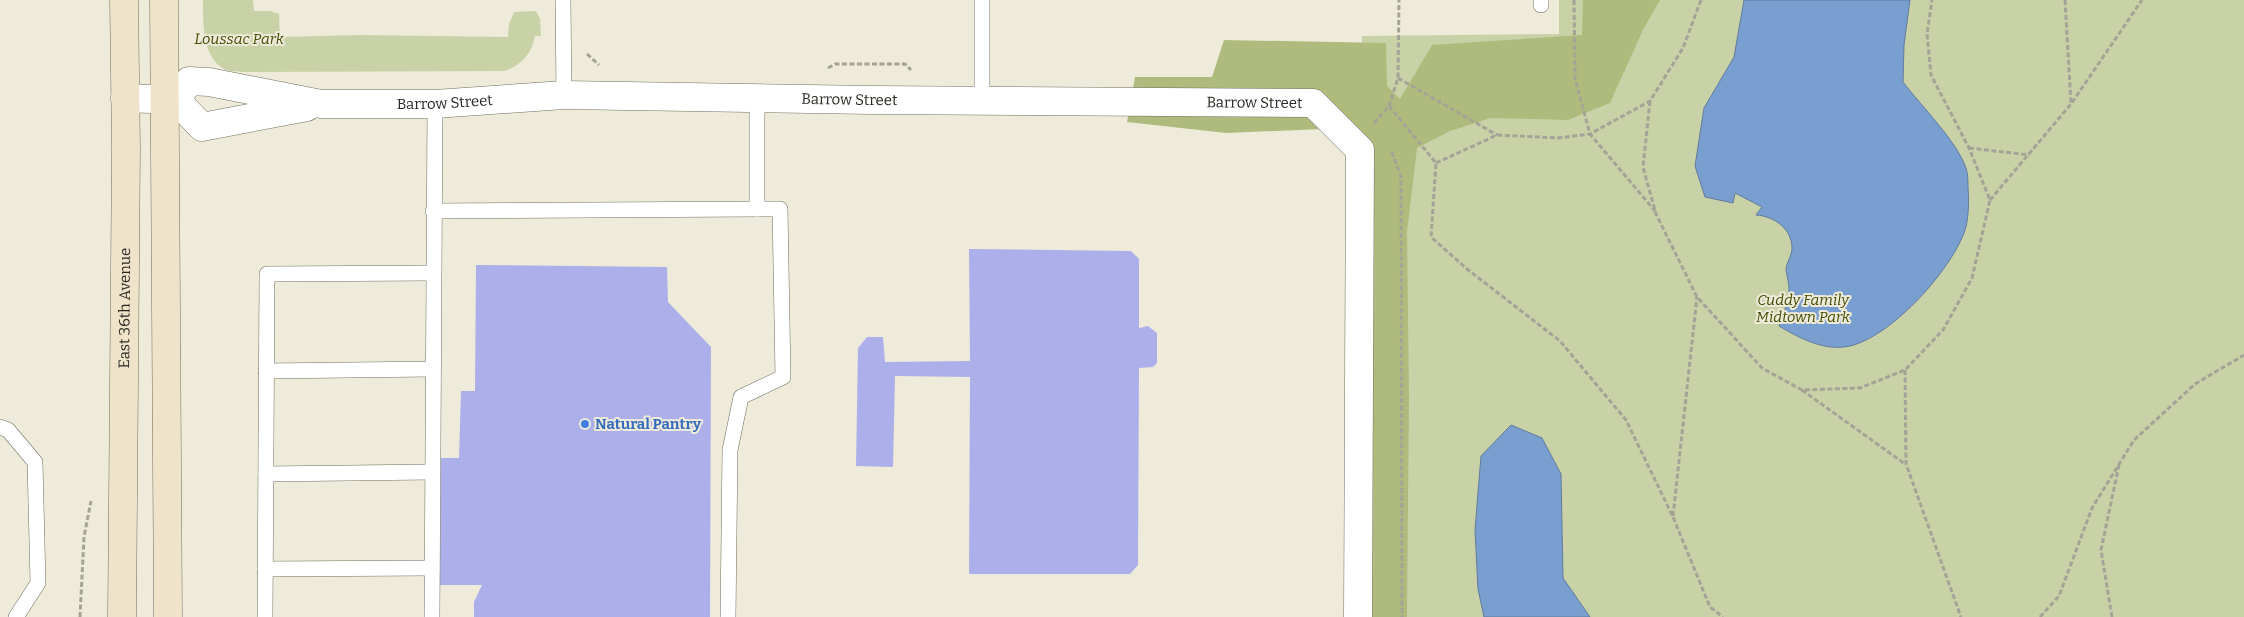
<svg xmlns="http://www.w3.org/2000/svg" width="2244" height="617" viewBox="0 0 2244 617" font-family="Bitter,serif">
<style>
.green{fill:#c9d2a7}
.forest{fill:#afbb7d}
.water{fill:#799fd1;stroke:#617b9c}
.building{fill:#adafea}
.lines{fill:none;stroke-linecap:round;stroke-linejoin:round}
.lane-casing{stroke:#706e5f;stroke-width:16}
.street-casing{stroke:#706e5f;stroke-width:29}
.secondary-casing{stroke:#706e5f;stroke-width:29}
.path{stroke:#a5a396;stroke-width:3;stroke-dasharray:5 2.5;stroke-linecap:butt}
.lane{stroke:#fff;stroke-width:15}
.street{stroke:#fff;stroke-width:28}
.secondary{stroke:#efe3ca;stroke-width:28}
.shop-dot{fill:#3f7fe0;stroke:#eeebda;stroke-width:2}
.labels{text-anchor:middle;stroke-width:4;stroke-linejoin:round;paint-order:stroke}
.park-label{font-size:15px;font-style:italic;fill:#444d01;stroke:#eeebda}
.street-label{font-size:15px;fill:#282721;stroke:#eeebda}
.shop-label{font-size:15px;font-weight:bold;fill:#366cbe;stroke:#eeebda;text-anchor:start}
</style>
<rect width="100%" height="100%" fill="#eeebda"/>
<g class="green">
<path d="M203 0H253L254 11H270L279 14 280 37 360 35 508 37 509 24 514 12 536 11 540 19 541 36H535C532 54 521 65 505 71L243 72C237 71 229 72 224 69 202 57 203 22 203 0Z"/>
<path d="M1559 0H2244V617H1363L1362 36 1559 34Z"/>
</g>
<path class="forest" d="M1583 0H1660L1643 30 1610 103 1568 120 1491 118 1450 131 1417 148 1407 232 1409 397 1407 617H1371L1346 128 1226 133 1127 122 1135 77H1212L1224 40 1386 43 1387 86 1400 99 1432 45 1582 35Z"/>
<g class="water">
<path d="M1744 0H1910L1904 45 1903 82C1922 107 1956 140 1966 168 1968 174 1968 181 1968 187 1969 200 1969 220 1964 233 1949 272 1895 332 1854 345 1827 353 1801 339 1779 326 1783 314 1789 302 1789 289 1789 283 1787 276 1786 270 1786 263 1792 256 1792 248 1792 229 1774 216 1756 215L1762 207 1735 193 1733 203 1705 197 1695 166 1704 108 1734 57Z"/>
<path d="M1511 425 1542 438 1561 474 1563 578 1590 617H1484L1478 589 1475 530 1481 456Z"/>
</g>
<g class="building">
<path d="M969 249 1131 251 1139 259V328L1148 326 1157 333V363L1153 367 1139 368 1138 565 1130 574H969L970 377 895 376 893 467 856 466 858 348 867 337H883L885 362 970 361Z"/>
<path d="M476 265 667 267 668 302 711 347 710 617H474V602L482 585H440L441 458H459L461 391H475Z"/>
</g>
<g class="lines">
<g class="lane-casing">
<g id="lane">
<path d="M563 0 564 95"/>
<path d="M982 0V100"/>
<path d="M1541 0V5"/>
<path d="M433 211 757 209"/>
<path d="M266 371 433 369"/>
<path d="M0 427 8 430 35 462 38 583 16 617"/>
<path d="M266 474 432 472"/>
<path d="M265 569 432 568"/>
<path d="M265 617 267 274 433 273"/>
<path d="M432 617 435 104"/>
<path d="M728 617 730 450 741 397 783 377 780 209H757V97"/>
</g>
</g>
<g class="street-casing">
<g id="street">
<path d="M125 98 176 100 202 127 307 107"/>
<path id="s1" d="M176 100 189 81 209 82 321 104H435L564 95 872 100 1313 103 1360 150 1358 617"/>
</g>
</g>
<g class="secondary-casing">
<g id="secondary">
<path d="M164 0 168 617"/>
<path id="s2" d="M122 617 126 148 124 0"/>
</g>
</g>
<g class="path">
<path d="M1574 0 1575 79 1590 134 1655 211"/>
<path d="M2065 0 2071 104"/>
<path d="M587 54 599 65"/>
<path d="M828 68 835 64H905L911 70"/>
<path d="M1398 78 1497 135"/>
<path d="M1650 101 1643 167 1656 214 1697 297 1762 368 1802 390 1860 388 1905 370 1943 330 1972 278 1990 200 1969 148 1931 75 1927 34 1932 0"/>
<path d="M1389 106 1436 163 1431 237 1467 269 1560 341 1626 420 1673 517 1710 607 1723 617"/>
<path d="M1374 123 1389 106 1398 78 1399 0"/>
<path d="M1969 148 2030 155"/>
<path d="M1392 152 1401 177 1402 617"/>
<path d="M1436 163 1497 135 1558 138 1590 134 1650 101 1683 48 1701 0"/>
<path d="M1990 200 2071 104 2142 0"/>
<path d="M1905 370 1906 464 1961 617"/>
<path d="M1802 390 1905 464"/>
<path d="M1673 516 1697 297"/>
<path d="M80 617 84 537 91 501"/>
<path d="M2040 617 2059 596 2092 508 2134 440 2195 384 2244 355"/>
<path d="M2112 617 2101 550 2119 465"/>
</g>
<use href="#lane" class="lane"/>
<use href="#street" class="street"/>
<use href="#secondary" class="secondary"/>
</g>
<circle class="shop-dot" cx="585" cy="424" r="5"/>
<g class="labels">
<g class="park-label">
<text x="239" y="44">Loussac Park</text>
<text x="1803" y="305">Cuddy Family<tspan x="1803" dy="17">Midtown Park</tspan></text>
</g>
<g class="street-label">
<text dy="5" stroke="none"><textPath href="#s1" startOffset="686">Barrow Street</textPath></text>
<text dy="5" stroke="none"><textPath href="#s1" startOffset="281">Barrow Street</textPath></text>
<text dy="5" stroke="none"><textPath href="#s1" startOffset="1091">Barrow Street</textPath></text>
<text dy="5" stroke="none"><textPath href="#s2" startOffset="309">East 36th Avenue</textPath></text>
</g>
<g class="shop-label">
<text x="595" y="429">Natural Pantry</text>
</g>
</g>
</svg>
